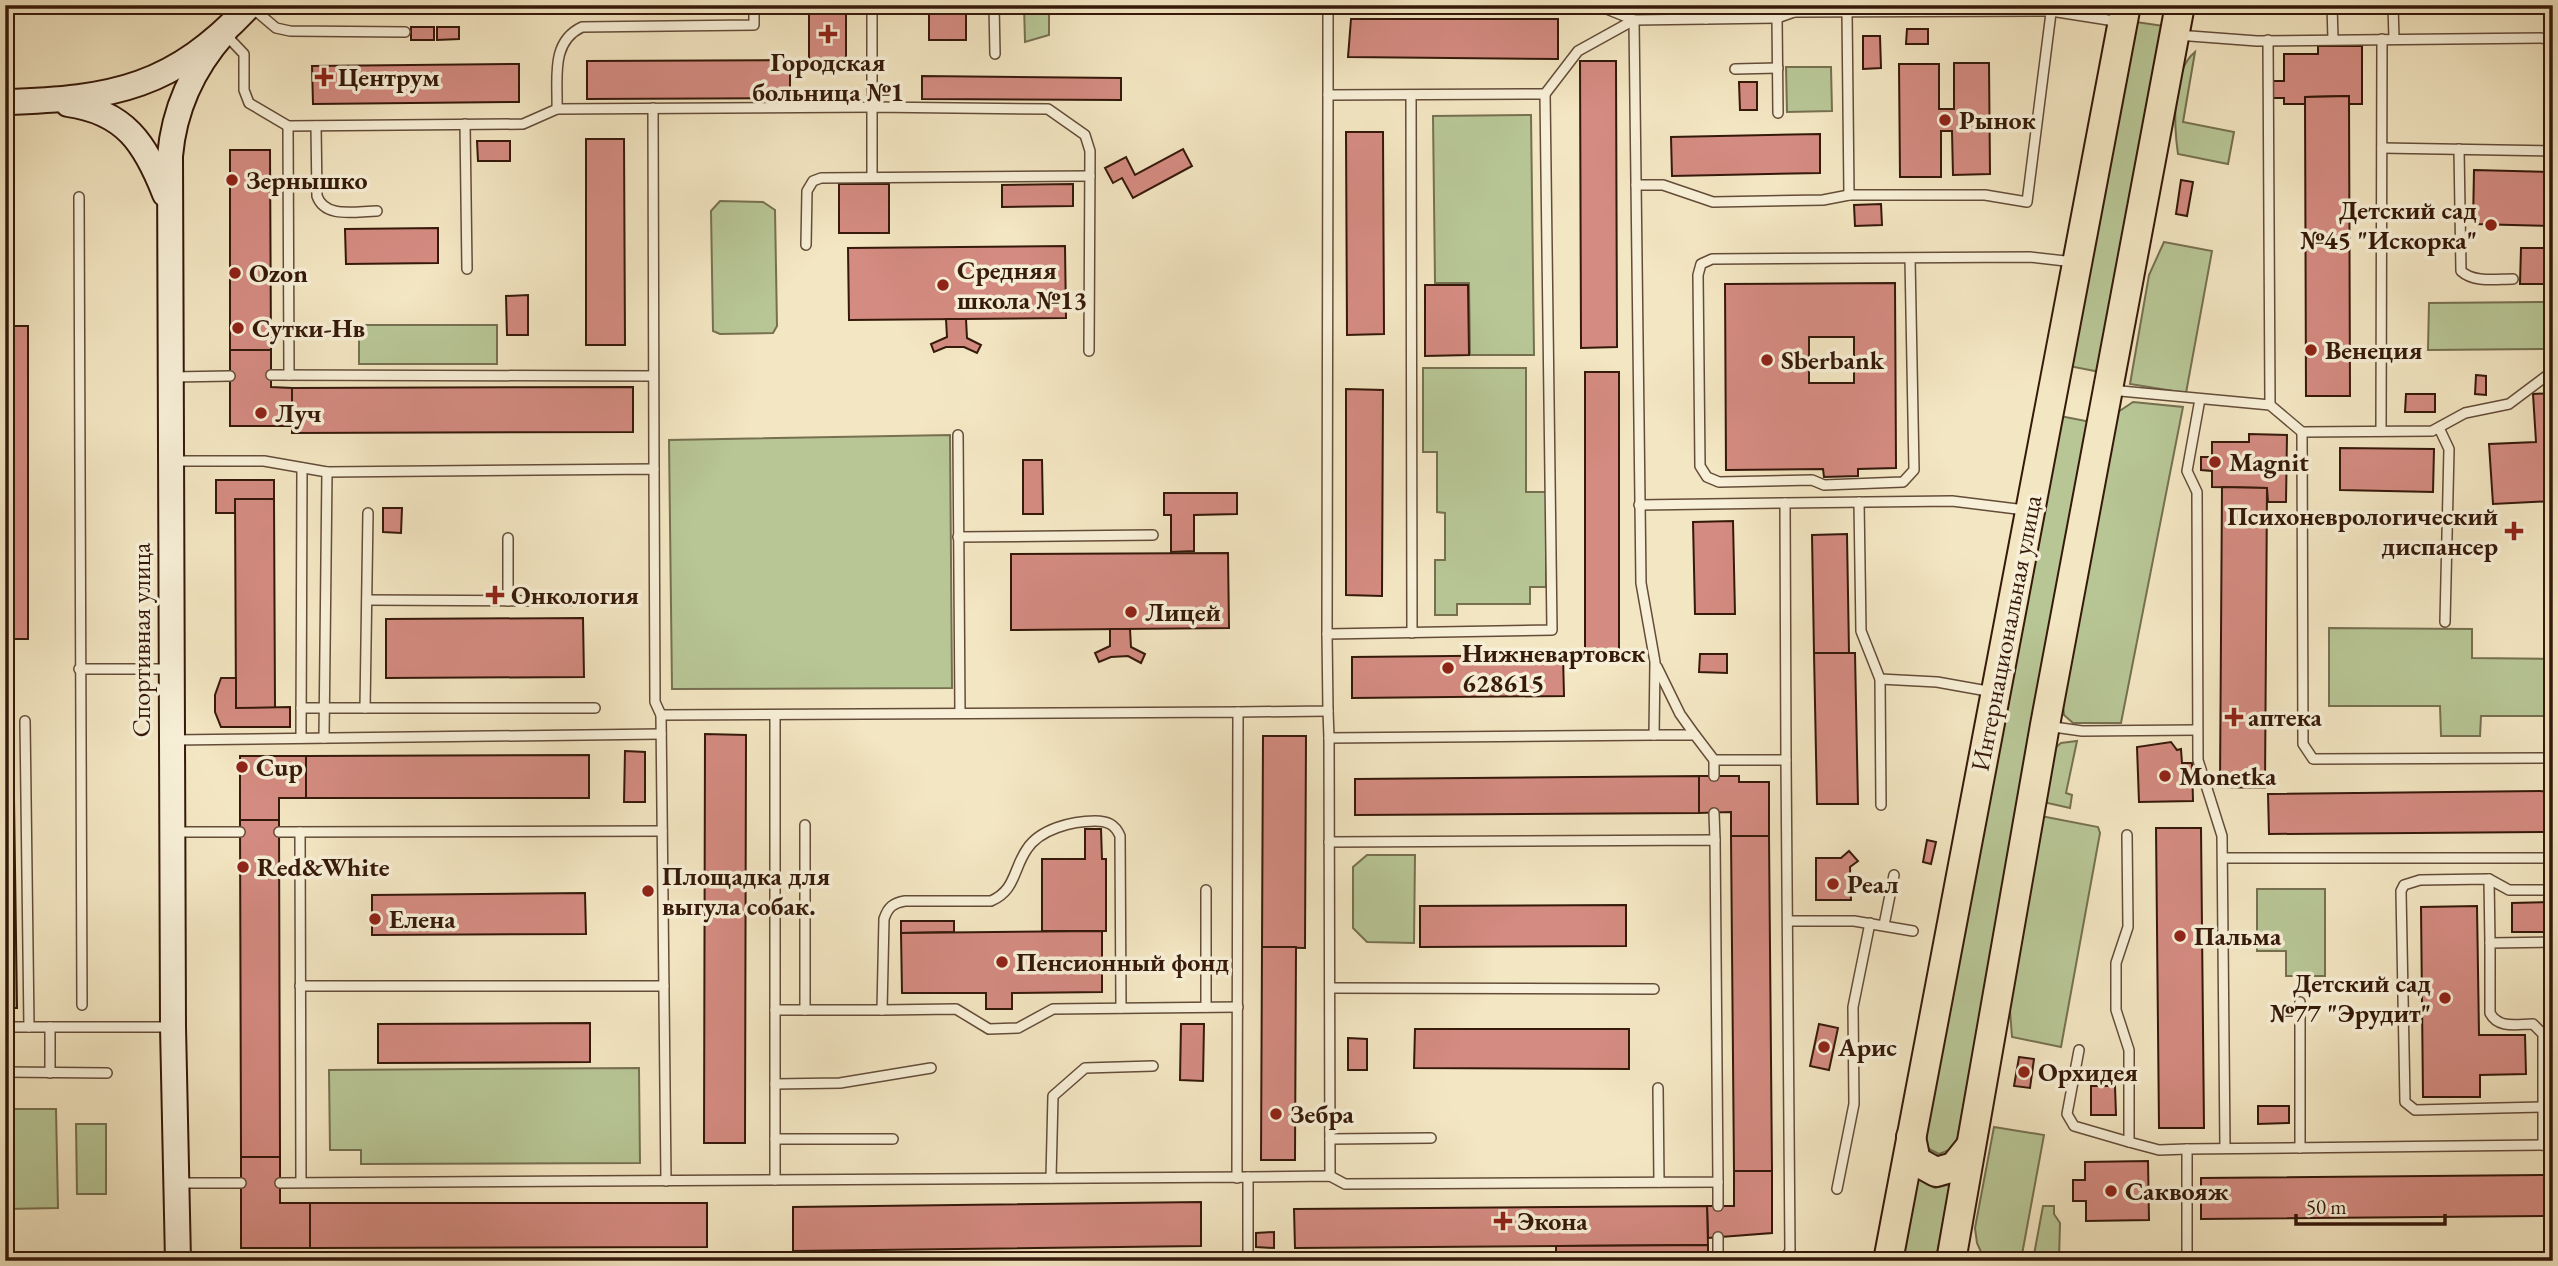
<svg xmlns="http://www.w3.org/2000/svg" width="2558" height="1266" viewBox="0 0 2558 1266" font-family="'EB Garamond',serif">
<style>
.green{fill:#b8c696;stroke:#767050;stroke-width:2}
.building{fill:#d48b81;stroke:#35190a;stroke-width:2;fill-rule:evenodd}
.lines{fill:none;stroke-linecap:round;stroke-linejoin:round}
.lane-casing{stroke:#644c38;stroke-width:12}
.secondary-casing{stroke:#35190a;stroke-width:28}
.primary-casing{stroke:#35190a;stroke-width:32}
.lane{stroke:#f7efd7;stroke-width:9}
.secondary{stroke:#f7efd7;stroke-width:24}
.primary{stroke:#f3e6c2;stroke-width:28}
.poi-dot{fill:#8f2418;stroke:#f7efd7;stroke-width:2.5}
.labels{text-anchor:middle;stroke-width:7;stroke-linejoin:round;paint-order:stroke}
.poi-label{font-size:26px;font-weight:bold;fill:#35190a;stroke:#f7efd7;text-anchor:start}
.street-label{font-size:26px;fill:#35190a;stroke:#f7efd7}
</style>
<rect width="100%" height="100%" fill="#f3e6c2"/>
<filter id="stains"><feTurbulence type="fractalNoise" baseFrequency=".00286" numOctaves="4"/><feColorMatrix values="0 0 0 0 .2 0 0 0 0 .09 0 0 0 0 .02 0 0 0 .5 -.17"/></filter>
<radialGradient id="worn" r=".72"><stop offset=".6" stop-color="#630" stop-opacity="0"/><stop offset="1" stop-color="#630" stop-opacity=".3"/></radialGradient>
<g class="green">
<path d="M1024 5H1049V35L1025 42Z"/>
<path d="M2136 22 2164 26 2100 372 2069 366Z"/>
<path d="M2195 52 2183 122 2234 132 2228 164 2178 154C2174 127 2171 71 2195 52Z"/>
<path d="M1786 67H1831L1832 111 1787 112Z"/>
<path d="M1531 115 1534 355H1470L1469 283H1435L1433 116Z"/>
<path d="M720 201 763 202 775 210 777 326 773 333 720 334 713 331 711 211Z"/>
<path d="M2164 242 2212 251 2186 393 2130 384 2149 275Z"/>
<path d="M2553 302V349L2428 350 2429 303Z"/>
<rect x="359" y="325" width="138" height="39"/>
<path d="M1423 368H1526V492H1546V587H1530V604H1457V615H1435V560H1445V513L1437 512V452H1423Z"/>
<path d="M2133 402 2183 407 2121 723H2073L2064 715 2063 706 2118 412Z"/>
<path d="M2060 416 2091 422 1957 1140 1952 1149 1939 1154 1929 1149 1923 1138Z"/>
<path d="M950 435 952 688 672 689 669 440Z"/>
<path d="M2329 628 2472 629V658L2553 659V716H2481L2480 736H2441L2440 706H2329Z"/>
<path d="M2077 741 2066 793 2072 795 2070 808 2043 802 2055 748 2061 743Z"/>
<path d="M2041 816 2098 827 2100 833 2061 1047 2012 1037 2008 984Z"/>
<path d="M1367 855H1415L1414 943 1367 942 1353 928V867Z"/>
<path d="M2257 889H2325V976H2286V951H2257Z"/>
<path d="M639 1068 640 1163 361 1164V1150H330L329 1070Z"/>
<path d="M5 1109H56L58 1208 6 1209Z"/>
<path d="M76 1124H106V1194H77Z"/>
<path d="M1994 1127 2044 1135 2021 1260 1985 1261 1977 1243 1975 1228Z"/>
<path d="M1916 1176 1935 1188 1950 1184 1936 1259H1901Z"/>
<path d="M2043 1206H2054V1214L2060 1223 2059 1260H2033Z"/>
</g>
<g class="building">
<path d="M370 5H468V8L370 9Z"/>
<rect x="809" y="5" width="37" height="57"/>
<rect x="929" y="5" width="37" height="35"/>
<path d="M2436 5H2553V6L2436 7Z"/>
<path d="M1351 19H1558V59L1348 57Z"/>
<rect x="411" y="27" width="23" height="13"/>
<path d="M437 27H459V39L437 40Z"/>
<path d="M1907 29H1928V44H1906Z"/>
<path d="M1863 36H1880L1881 68 1863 69Z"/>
<path d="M2318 46H2362V104H2349V96L2305 97V104H2284V98H2273V81H2284V54H2318Z"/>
<path d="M790 60V98L587 99V61Z"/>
<path d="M1580 61H1616L1617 347 1581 348Z"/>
<path d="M1954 63H1989L1990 174 1953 175 1952 131H1941V177H1900L1899 64H1939V109H1954Z"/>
<path d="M519 64V102L313 104 312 66Z"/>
<path d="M922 76 1121 78V100L922 99Z"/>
<path d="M1739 82H1757V110H1740Z"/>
<path d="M2349 96 2350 396H2306L2305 97Z"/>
<path d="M1346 132H1383L1384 334 1347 335Z"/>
<path d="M1820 134V173L1672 176 1671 137Z"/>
<path d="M586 139H624L625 345H586Z"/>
<path d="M477 141H510V161H478Z"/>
<path d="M1183 149 1192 166 1133 198 1122 178 1113 183 1105 168 1126 157 1135 175Z"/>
<path d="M230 150H270L271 350H230Z"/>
<path d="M2474 170 2553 172V226L2473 224Z"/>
<path d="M2181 180 2193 182 2187 216 2176 214Z"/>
<rect x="839" y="184" width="50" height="49"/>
<path d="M1073 184V206L1002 207V185Z"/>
<path d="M1881 204 1882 225 1855 226 1854 205Z"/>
<path d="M438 228V263L346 264 345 229Z"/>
<path d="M1065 246 1066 318 849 320 848 248Z"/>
<path d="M2521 248H2553V284H2520Z"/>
<path d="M1895 283 1896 468 1858 469V476L1824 477 1823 469 1726 470 1725 284ZM1809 337H1854V383H1809Z"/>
<path d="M1425 285H1468L1469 355 1425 356Z"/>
<path d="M528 295V335H507L506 296Z"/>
<path d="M946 319H966L967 338 981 345 977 353 964 347H946L934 352 931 344 947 337Z"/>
<rect x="10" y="326" width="18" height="313"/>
<path d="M230 350H271V387L292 388V426H230Z"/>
<rect x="1585" y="372" width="34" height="288"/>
<path d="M2476 375 2486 376V395L2475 394Z"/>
<path d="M633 387V432L292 433V388Z"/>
<path d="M1346 389 1383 390 1382 596 1346 595Z"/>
<path d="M2553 393V501L2493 504 2489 444 2536 442 2533 394Z"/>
<path d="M2406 394H2435V412H2405Z"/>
<path d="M2249 434 2287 435 2286 502H2268L2267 488 2212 487V471L2201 470V457H2212V442H2249Z"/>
<path d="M2340 448 2434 449 2433 492 2340 490Z"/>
<path d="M1023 460H1042L1043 514H1023Z"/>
<path d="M216 480H274V499H235V513H216Z"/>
<path d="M2222 487 2267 488 2265 788 2220 787Z"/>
<path d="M1164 493H1237V514L1194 515V551L1171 552V515H1164Z"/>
<path d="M235 499H274L275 708H236Z"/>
<path d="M383 508H402L401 533 383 532Z"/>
<path d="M1733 521 1735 614H1695L1693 522Z"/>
<path d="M1847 534 1849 653H1814L1812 535Z"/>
<path d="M1228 553 1229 628 1011 630V554Z"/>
<path d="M583 618 584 677 386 678V619Z"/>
<path d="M1110 629H1130L1131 647 1145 654 1141 663 1128 656 1111 657 1099 662 1095 653 1110 646Z"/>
<path d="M1814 653H1855L1858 804H1817Z"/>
<path d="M1700 654H1727V673L1699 672Z"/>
<path d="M1563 655 1564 696 1352 698V657Z"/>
<path d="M221 678H236V708L290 707V727H221L215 712V695Z"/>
<path d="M5 727H13L17 1008H5Z"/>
<path d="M705 734 746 735 745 1143H704Z"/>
<path d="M1263 736H1306L1305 948 1262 947Z"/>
<path d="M2171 742 2177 750 2181 749 2182 763H2192L2193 801 2139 802 2137 747Z"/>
<path d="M625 751 645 752V802H624Z"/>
<path d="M589 755V798H306V756Z"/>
<path d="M240 756H306V798H279V820H240Z"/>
<path d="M1699 776V813L1355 815V779Z"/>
<path d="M1699 776H1739V782H1769V836H1731V812L1699 813Z"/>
<path d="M2553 791V832L2269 834 2268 794Z"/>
<path d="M240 820H279L280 1157H241Z"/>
<path d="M2156 828H2201L2204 1128H2159Z"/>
<path d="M1085 829H1101L1102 859H1106V931H1042V859H1085Z"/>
<path d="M1731 836H1769L1772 1171H1734Z"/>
<path d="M1927 840 1936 842 1931 864 1923 862Z"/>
<path d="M1849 851 1858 861 1850 867 1851 900H1816V858H1841Z"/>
<path d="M585 893 586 934 372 935V895Z"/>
<path d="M2553 902V932H2512V903Z"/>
<path d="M1626 905V946L1420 947V906Z"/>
<path d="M2477 906 2479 1035H2525L2526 1074 2480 1075V1097H2423L2421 907Z"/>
<path d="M901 921H954V932L901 933Z"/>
<path d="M1102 931V992L1012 993V1009H986V993H902L901 933Z"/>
<path d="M1262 947H1296L1295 1160H1261Z"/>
<path d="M590 1023V1062L378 1063V1024Z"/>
<path d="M1181 1024H1204L1203 1081 1180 1080Z"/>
<path d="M1819 1024 1838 1028 1829 1070 1810 1066Z"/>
<path d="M1415 1029H1629V1069L1414 1068Z"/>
<path d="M1348 1038 1367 1039V1070H1348Z"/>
<path d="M2019 1057 2034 1059 2030 1088 2014 1086Z"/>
<path d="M2091 1086H2115L2116 1115H2091Z"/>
<path d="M2258 1106H2289V1123L2258 1124Z"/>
<path d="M241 1157H280V1203H310V1248H241Z"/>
<path d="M2148 1161 2149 1220 2086 1221V1201H2073V1180H2085V1162Z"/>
<path d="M1734 1171H1772V1233L1708 1238 1707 1206H1734Z"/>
<path d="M2553 1175V1216L2201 1219V1178Z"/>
<path d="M1201 1202V1246L793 1251V1207Z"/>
<path d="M310 1203H707V1247L310 1248Z"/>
<path d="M1707 1206 1708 1245 1295 1248 1294 1209Z"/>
<path d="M1274 1232V1248L1256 1247V1233Z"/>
<path d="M1708 1245V1258H1556V1246Z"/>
</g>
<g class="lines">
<g class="lane-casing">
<g id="lane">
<path d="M994 5 995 54"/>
<path d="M1597 5 1634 20 1777 18 1794 12"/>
<path d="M1706 5V19"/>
<path d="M1794 5V12L2051 11 2121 22"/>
<path d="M2332 5 2333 39"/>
<path d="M2393 5 2394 39"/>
<path d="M250 6 276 28 290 31 405 32"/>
<path d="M1847 13 1849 195"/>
<path d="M1777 18 1778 113"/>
<path d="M225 34 244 54V90L249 103 288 126 523 124 557 109C558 79 550 42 582 27L754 25V5"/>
<path d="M2177 35 2257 41 2553 38"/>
<path d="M2268 40 2270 405"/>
<path d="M1735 69 1778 68"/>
<path d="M1411 95 1412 633"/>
<path d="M653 108 654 469"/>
<path d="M557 109 872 107V5"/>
<path d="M465 124 467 269"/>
<path d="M288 126 289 375"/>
<path d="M316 126 317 196C325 219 356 211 377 211"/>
<path d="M2382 148 2553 151"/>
<path d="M2459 149 2461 271C2474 283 2496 279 2513 279"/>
<path d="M872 177V107L1048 109 1085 135 1090 151 1089 351"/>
<path d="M1636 185H1663L1713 202 1823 200 1849 195H1985L2027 202 2052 5"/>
<path d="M79 197 82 1005"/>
<path d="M806 245 807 191 813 181 821 178 1090 176"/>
<path d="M1910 258 1914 470 1903 482 1824 485 1812 480 1719 482 1707 477 1700 466 1698 275 1701 264 1712 259 2030 257 2074 262"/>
<path d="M271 375 653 376"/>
<path d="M173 377 230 376"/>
<path d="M2110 390 2270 405 2302 432 2432 431 2465 413 2509 404 2553 371"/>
<path d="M2200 399 2187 471 2197 492 2198 760 2222 836 2225 1148"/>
<path d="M2440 430 2449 449 2445 622"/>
<path d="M2381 431 2382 39"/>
<path d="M2302 432 2303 744 2313 759 2553 758"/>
<path d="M958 435 960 713"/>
<path d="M171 461H264L327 472 654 469 655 702 661 715 666 1181"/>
<path d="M1859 502 1861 631 1880 679 1881 805"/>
<path d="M1639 505 1785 503"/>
<path d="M958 537 1153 535"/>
<path d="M367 600 592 601"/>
<path d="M508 601V538"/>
<path d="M1327 634 1328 95"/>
<path d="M1657 667 1680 714 1695 735"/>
<path d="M79 669H169"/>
<path d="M1880 679 1937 682 1993 692"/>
<path d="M301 708H595"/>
<path d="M365 708 368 513"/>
<path d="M1328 711 1329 738 1654 735 1655 662 1641 583 1634 20 1578 51 1545 94"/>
<path d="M1238 712 1328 711 1327 634 1552 630 1545 94 1328 95V5"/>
<path d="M661 715 1238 712 1237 1178"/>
<path d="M25 721 29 1027"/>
<path d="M2047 726 2082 731 2197 730"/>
<path d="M1654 735H1695L1714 760H1786L1785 503 1952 501 2025 510"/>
<path d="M301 738 302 468"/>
<path d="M324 738 327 472"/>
<path d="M1329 738 1330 1176"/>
<path d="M173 740 661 734"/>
<path d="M1714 760V776"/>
<path d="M1714 813 1715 840"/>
<path d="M175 832H240"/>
<path d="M279 832 662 831"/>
<path d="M300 832 301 1182"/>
<path d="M2127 835 2128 927 2116 963V1010L2129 1050V1142L2159 1150 2187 1149"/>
<path d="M2223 858H2553"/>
<path d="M2489 879 2490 943"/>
<path d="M1788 921H1854L1913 931"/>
<path d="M1884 925 1894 875"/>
<path d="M300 986H664"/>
<path d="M1330 988 1654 989"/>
<path d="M2300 1002V1148"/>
<path d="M1206 1007V890"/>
<path d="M775 1010H882L884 919C888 907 893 903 905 901H991C1016 890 1013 869 1027 849 1040 829 1072 821 1095 821 1107 821 1115 824 1120 836L1121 1008"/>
<path d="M805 1010V825"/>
<path d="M882 1010 956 1009 989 1029 1018 1028 1053 1009 1238 1007"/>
<path d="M11 1027H172"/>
<path d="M2079 1050 2067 1114 2074 1126 2129 1142"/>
<path d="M5 1072 107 1073"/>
<path d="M50 1073V1027"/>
<path d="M775 1084 840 1083 931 1068"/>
<path d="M1658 1088 1659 1182"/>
<path d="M2543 1107 2415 1110 2405 1102 2401 891 2404 885 2420 880 2489 879 2509 890H2553"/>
<path d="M775 1139H893"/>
<path d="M1330 1139 1431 1138"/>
<path d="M2543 1145V1034L2533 1024C2517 1024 2498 1029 2490 1013V943L2553 942"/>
<path d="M1248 1177 1330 1176 1345 1184 1718 1182 1715 840 1329 842"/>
<path d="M1051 1178 1053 1096 1085 1068 1153 1066"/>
<path d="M775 1180V715"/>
<path d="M1718 1182V1206"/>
<path d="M178 1183H241"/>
<path d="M280 1183 1248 1177V1261"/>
<path d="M1837 1189 1854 1104 1853 1007 1870 923"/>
<path d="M1718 1237V1261"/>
<path d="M1783 1261 1790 1251 1786 760"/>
<path d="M2187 1261V1149L2553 1145"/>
</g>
</g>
<g class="secondary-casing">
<g id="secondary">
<path d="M5 102C114 99 174 87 250 5"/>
<path d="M68 104C125 112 145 143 165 194"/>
<path d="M178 1261 173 1027 170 156C174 110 193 68 224 33"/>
</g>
</g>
<g class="primary-casing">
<g id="primary">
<path d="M1911 1137 1916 1161 1936 1172 1954 1167 1970 1147"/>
<path d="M1888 1261 2126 5"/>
<path d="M1951 1261 2045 725 2180 5"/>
</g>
</g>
<use href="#lane" class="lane"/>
<use href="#secondary" class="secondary"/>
<use href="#primary" class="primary"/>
</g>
<g class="poi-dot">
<path d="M824.5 23.5h7v7h7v7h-7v7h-7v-7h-7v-7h7z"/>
<path d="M320.5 66.5h7v7h7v7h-7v7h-7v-7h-7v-7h7z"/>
<circle cx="1945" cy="120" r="7"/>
<circle cx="232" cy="180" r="7"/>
<circle cx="2491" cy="225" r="7"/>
<circle cx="235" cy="273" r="7"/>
<circle cx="943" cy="285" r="7"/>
<circle cx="238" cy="328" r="7"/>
<circle cx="2311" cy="350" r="7"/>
<circle cx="1767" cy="360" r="7"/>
<circle cx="261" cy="413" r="7"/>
<circle cx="2215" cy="462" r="7"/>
<path d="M2510.5 520.5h7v7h7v7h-7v7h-7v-7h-7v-7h7z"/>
<path d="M491.5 584.5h7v7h7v7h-7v7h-7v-7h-7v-7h7z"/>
<circle cx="1131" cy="612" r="7"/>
<circle cx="1448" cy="668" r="7"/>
<path d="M2230.5 706.5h7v7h7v7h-7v7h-7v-7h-7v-7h7z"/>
<circle cx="242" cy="767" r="7"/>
<circle cx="2165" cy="776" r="7"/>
<circle cx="243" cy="867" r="7"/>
<circle cx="1833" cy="884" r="7"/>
<circle cx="648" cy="891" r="7"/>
<circle cx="375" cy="919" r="7"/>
<circle cx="2180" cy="936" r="7"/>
<circle cx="1002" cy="962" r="7"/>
<circle cx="2445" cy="998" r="7"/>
<circle cx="1824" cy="1047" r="7"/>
<circle cx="2024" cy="1072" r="7"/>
<circle cx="1276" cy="1114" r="7"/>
<circle cx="2111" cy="1191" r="7"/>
<path d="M1499.5 1210.5h7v7h7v7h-7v7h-7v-7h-7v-7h7z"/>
</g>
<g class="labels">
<g class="poi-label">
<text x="828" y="71" text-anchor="middle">Городская<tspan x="828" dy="30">больница №1</tspan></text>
<text x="338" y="86">Центрум</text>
<text x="1959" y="129">Рынок</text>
<text x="246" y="189">Зернышко</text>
<text x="2477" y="219" text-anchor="end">Детский сад<tspan x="2477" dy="30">№45 "Искорка"</tspan></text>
<text x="957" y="279">Средняя<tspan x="957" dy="30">школа №13</tspan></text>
<text x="249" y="282">Ozon</text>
<text x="252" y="337">Сутки-Нв</text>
<text x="2325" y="359">Венеция</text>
<text x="1781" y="369">Sberbank</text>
<text x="275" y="422">Луч</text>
<text x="2229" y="471">Magnit</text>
<text x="2498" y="525" text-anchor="end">Психоневрологический<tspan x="2498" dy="30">диспансер</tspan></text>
<text x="511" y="604">Онкология</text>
<text x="1145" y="621">Лицей</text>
<text x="1462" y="662">Нижневартовск<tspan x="1462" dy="30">628615</tspan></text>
<text x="2248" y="726">аптека</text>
<text x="256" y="776">Cup</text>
<text x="2179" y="785">Monetka</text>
<text x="257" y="876">Red&amp;White</text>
<text x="662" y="885">Площадка для<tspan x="662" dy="30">выгула собак.</tspan></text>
<text x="1847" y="893">Реал</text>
<text x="389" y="928">Елена</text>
<text x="2194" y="945">Пальма</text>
<text x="1016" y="971">Пенсионный фонд</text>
<text x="2431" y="992" text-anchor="end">Детский сад<tspan x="2431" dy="30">№77 "Эрудит"</tspan></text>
<text x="1838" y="1056">Арис</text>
<text x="2038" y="1081">Орхидея</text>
<text x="1290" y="1123">Зебра</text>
<text x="2125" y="1200">Саквояж</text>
<text x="1517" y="1230">Экона</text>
</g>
<g class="street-label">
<text transform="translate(2006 633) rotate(-79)" y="9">Интернациональная улица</text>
<text transform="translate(141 640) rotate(-90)" y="9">Спортивная улица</text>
</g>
</g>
<rect width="2558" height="1266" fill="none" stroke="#f3e6c2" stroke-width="28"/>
<rect x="7" y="7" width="2544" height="1252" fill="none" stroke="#35190a" stroke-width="3.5"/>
<rect x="14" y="14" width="2530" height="1238" fill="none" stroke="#35190a" stroke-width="2"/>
<path d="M2296 1214v10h149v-10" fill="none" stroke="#35190a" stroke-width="3.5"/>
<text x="2306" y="1214" font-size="21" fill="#35190a" stroke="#f7efd7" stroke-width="5" paint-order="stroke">50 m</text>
<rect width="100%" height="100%" filter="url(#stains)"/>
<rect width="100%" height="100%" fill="url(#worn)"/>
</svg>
